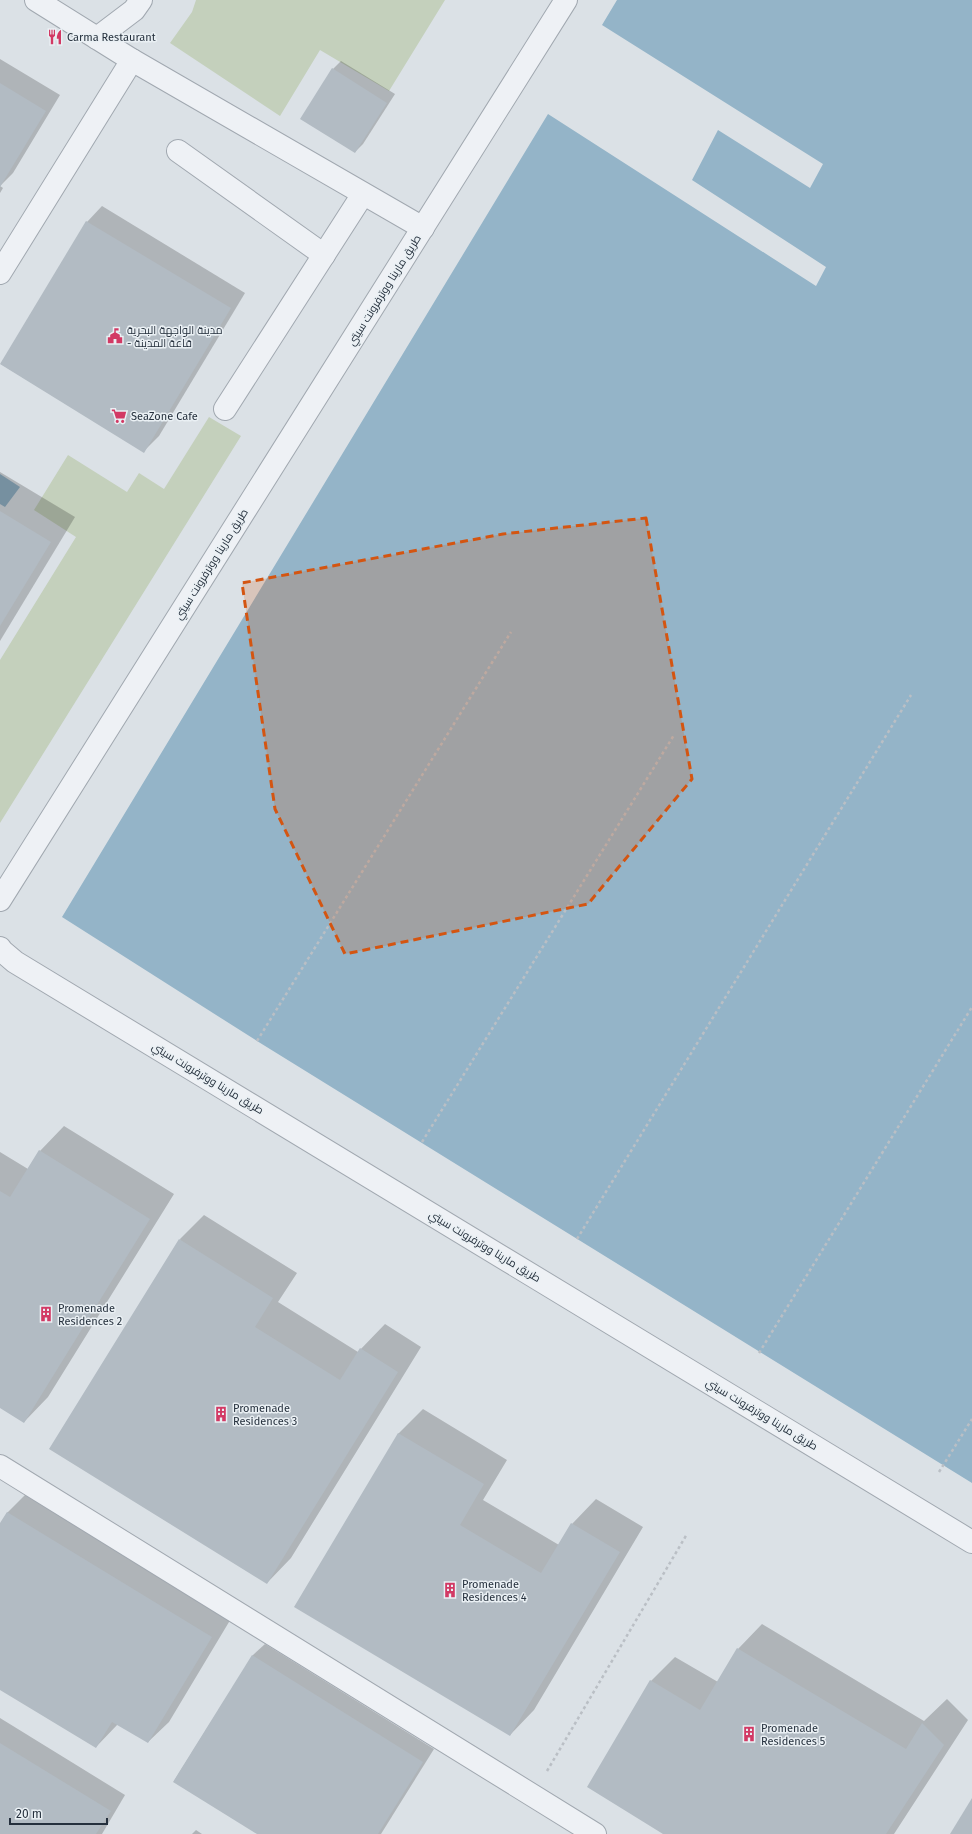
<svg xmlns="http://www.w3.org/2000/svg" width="972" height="1834" viewBox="0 0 972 1834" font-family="'Fira Sans',Cairo,sans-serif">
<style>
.green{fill:#c4d0bc}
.water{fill:#94b4c8}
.shadow{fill:#0003}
.building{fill:#b2bbc3}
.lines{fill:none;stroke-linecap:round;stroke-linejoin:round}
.minor-casing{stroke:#a1a8b0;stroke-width:24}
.path{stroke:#babfc5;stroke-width:2.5;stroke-dasharray:3 3;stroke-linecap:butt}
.minor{stroke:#eef1f5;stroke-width:22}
.marked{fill:#d45511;fill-opacity:0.2;stroke:#d45511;stroke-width:3;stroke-dasharray:8 5;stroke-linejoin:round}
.labels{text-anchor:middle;stroke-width:3;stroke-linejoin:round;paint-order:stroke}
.poi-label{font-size:11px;fill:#25303d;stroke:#eaf0f4;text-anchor:start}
.street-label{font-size:11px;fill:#25303d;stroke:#eaf0f4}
</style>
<rect width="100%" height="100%" fill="#dbe1e6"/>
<g class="green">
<path d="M196 0H445L389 91 320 50 280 116 170 43 192 12Z"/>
<path d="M209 417 241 436 0 823V660L76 537 34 510 68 455 127 492 139 473 164 489Z"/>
</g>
<g class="water">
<path d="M617 0H972V1483L257 1041 62 917 548 114 816 286 826 267 692 180 718 130 810 188 823 164 602 25Z"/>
<path d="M0 474 20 487 5 507 0 504Z"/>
</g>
<g class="shadow">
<path d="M0 59 60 95 13 173 0 186 3 188 0 193Z"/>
<path d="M341 61 395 94 363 144 355 152 333 69Z"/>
<path d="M102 206 245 293 159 436 144 451 1 364 87 222Z"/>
<path d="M0 472 75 517 0 641Z"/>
<path d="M64 1126 174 1194 48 1397 24 1422 0 1407V1152L28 1169 40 1151Z"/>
<path d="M204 1215 297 1273 278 1302 358 1352 385 1324 421 1347 291 1558 267 1583 180 1239Z"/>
<path d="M423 1409 507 1460 483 1500 559 1545 572 1524 596 1499 643 1527 534 1710 510 1735 398 1434Z"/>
<path d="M28 1492 232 1617 169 1722 148 1742 118 1724 96 1747 0 1689V1525L7 1513Z"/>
<path d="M762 1624 924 1721 947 1699 968 1720 894 1834H665L651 1681 675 1657 718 1682 738 1649Z"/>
<path d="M265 1644 434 1749 381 1834H259L174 1781 253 1655Z"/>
<path d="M0 1718 125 1795 102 1834H0Z"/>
<path d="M196 1830 202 1834H192Z"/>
</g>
<g class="building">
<path d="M332 68 387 103 355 153 300 119Z"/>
<path d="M0 83 46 111 0 187Z"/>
<path d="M86 221 231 308 144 453 0 364Z"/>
<path d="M0 511 51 542 0 626Z"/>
<path d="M39 1150 150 1219 24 1423 0 1408V1191L10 1197Z"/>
<path d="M179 1239 273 1298 255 1327 340 1380 360 1348 398 1372 267 1584 49 1449Z"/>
<path d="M398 1433 484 1484 460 1525 541 1573 571 1523 620 1552 510 1736 294 1607Z"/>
<path d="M7 1512 212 1637 148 1743 112 1722 96 1748 0 1690V1523Z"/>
<path d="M737 1648 906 1749 922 1723 944 1745 886 1834H663L587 1787 650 1680 700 1710Z"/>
<path d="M252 1655 423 1762 378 1834H257L173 1782Z"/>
<path d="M0 1743 111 1811 96 1834H0Z"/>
<path d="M972 1798V1834H950Z"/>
</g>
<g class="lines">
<g class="minor-casing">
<g id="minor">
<path d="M36 0 132 60 423 228"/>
<path d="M97 38 134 10 141 0"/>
<path d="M178 151 324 255"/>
<path d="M0 273 132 60"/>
<path d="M225 409 363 194"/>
<path d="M0 900 566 0"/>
<path d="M0 948 2 951 15 962 972 1542"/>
<path d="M0 1466 595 1834"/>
</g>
</g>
<g class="path">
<path d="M257 1041 511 632"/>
<path d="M422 1142 674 735"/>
<path d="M577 1239 911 695"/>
<path d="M759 1353 972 1007"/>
<path d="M939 1472 972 1419"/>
<path d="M547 1771 687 1534"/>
</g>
<use href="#minor" class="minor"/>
</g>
<path class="marked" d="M646 518 692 779 588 904 345 954 275 809 242 583 503 534Z"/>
<defs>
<g id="restaurant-bare" transform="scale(1.2)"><path d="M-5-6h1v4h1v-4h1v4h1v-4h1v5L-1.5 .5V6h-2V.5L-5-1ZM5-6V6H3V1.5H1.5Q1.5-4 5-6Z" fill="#d23964" stroke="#eaf0f4" stroke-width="2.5" paint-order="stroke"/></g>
<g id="civic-bare" transform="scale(1.2)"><path d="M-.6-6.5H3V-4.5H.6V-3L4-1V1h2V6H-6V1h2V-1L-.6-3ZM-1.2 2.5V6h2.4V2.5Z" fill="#d23964" stroke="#eaf0f4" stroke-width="2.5" paint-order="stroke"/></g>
<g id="supermarket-bare" transform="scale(1.2)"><path d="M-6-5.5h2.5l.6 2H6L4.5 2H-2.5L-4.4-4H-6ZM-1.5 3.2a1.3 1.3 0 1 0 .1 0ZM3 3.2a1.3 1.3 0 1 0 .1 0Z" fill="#d23964" stroke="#eaf0f4" stroke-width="2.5" paint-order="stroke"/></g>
<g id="building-bare" transform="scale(1.2)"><path d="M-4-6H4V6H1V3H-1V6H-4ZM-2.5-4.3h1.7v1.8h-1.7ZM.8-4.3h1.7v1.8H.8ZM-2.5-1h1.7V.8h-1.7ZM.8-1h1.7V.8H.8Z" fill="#d23964" stroke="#eaf0f4" stroke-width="2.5" paint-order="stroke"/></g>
</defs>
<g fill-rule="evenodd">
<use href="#restaurant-bare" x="55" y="37"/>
<use href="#civic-bare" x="115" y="336"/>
<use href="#supermarket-bare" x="119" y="416"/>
<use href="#building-bare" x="46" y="1314"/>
<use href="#building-bare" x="221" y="1414"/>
<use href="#building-bare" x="450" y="1590"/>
<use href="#building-bare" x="749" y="1734"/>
</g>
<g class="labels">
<g class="poi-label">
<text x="67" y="41">Carma Restaurant</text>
<text x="127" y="334">مدينة الواجهة البحرية<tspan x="127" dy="13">- قاعة المدينة</tspan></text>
<text x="131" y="420">SeaZone Cafe</text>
<text x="58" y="1312">Promenade<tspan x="58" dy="13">Residences 2</tspan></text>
<text x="233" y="1412">Promenade<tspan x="233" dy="13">Residences 3</tspan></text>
<text x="462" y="1588">Promenade<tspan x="462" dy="13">Residences 4</tspan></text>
<text x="761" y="1732">Promenade<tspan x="761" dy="13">Residences 5</tspan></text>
</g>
<g class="street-label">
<text transform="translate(384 290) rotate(-58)" y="4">طريق مارينا ووترفرونت سيتي</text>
<text transform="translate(211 564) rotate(-58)" y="4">طريق مارينا ووترفرونت سيتي</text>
<text transform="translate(208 1078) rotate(31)" y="4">طريق مارينا ووترفرونت سيتي</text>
<text transform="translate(485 1246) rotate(31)" y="4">طريق مارينا ووترفرونت سيتي</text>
<text transform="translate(762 1414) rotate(31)" y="4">طريق مارينا ووترفرونت سيتي</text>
</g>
</g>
<path d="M10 1818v6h97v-6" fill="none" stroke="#25303d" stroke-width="2"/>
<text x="16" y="1818" font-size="12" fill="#25303d" stroke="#eaf0f4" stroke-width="3" paint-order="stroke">20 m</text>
</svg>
